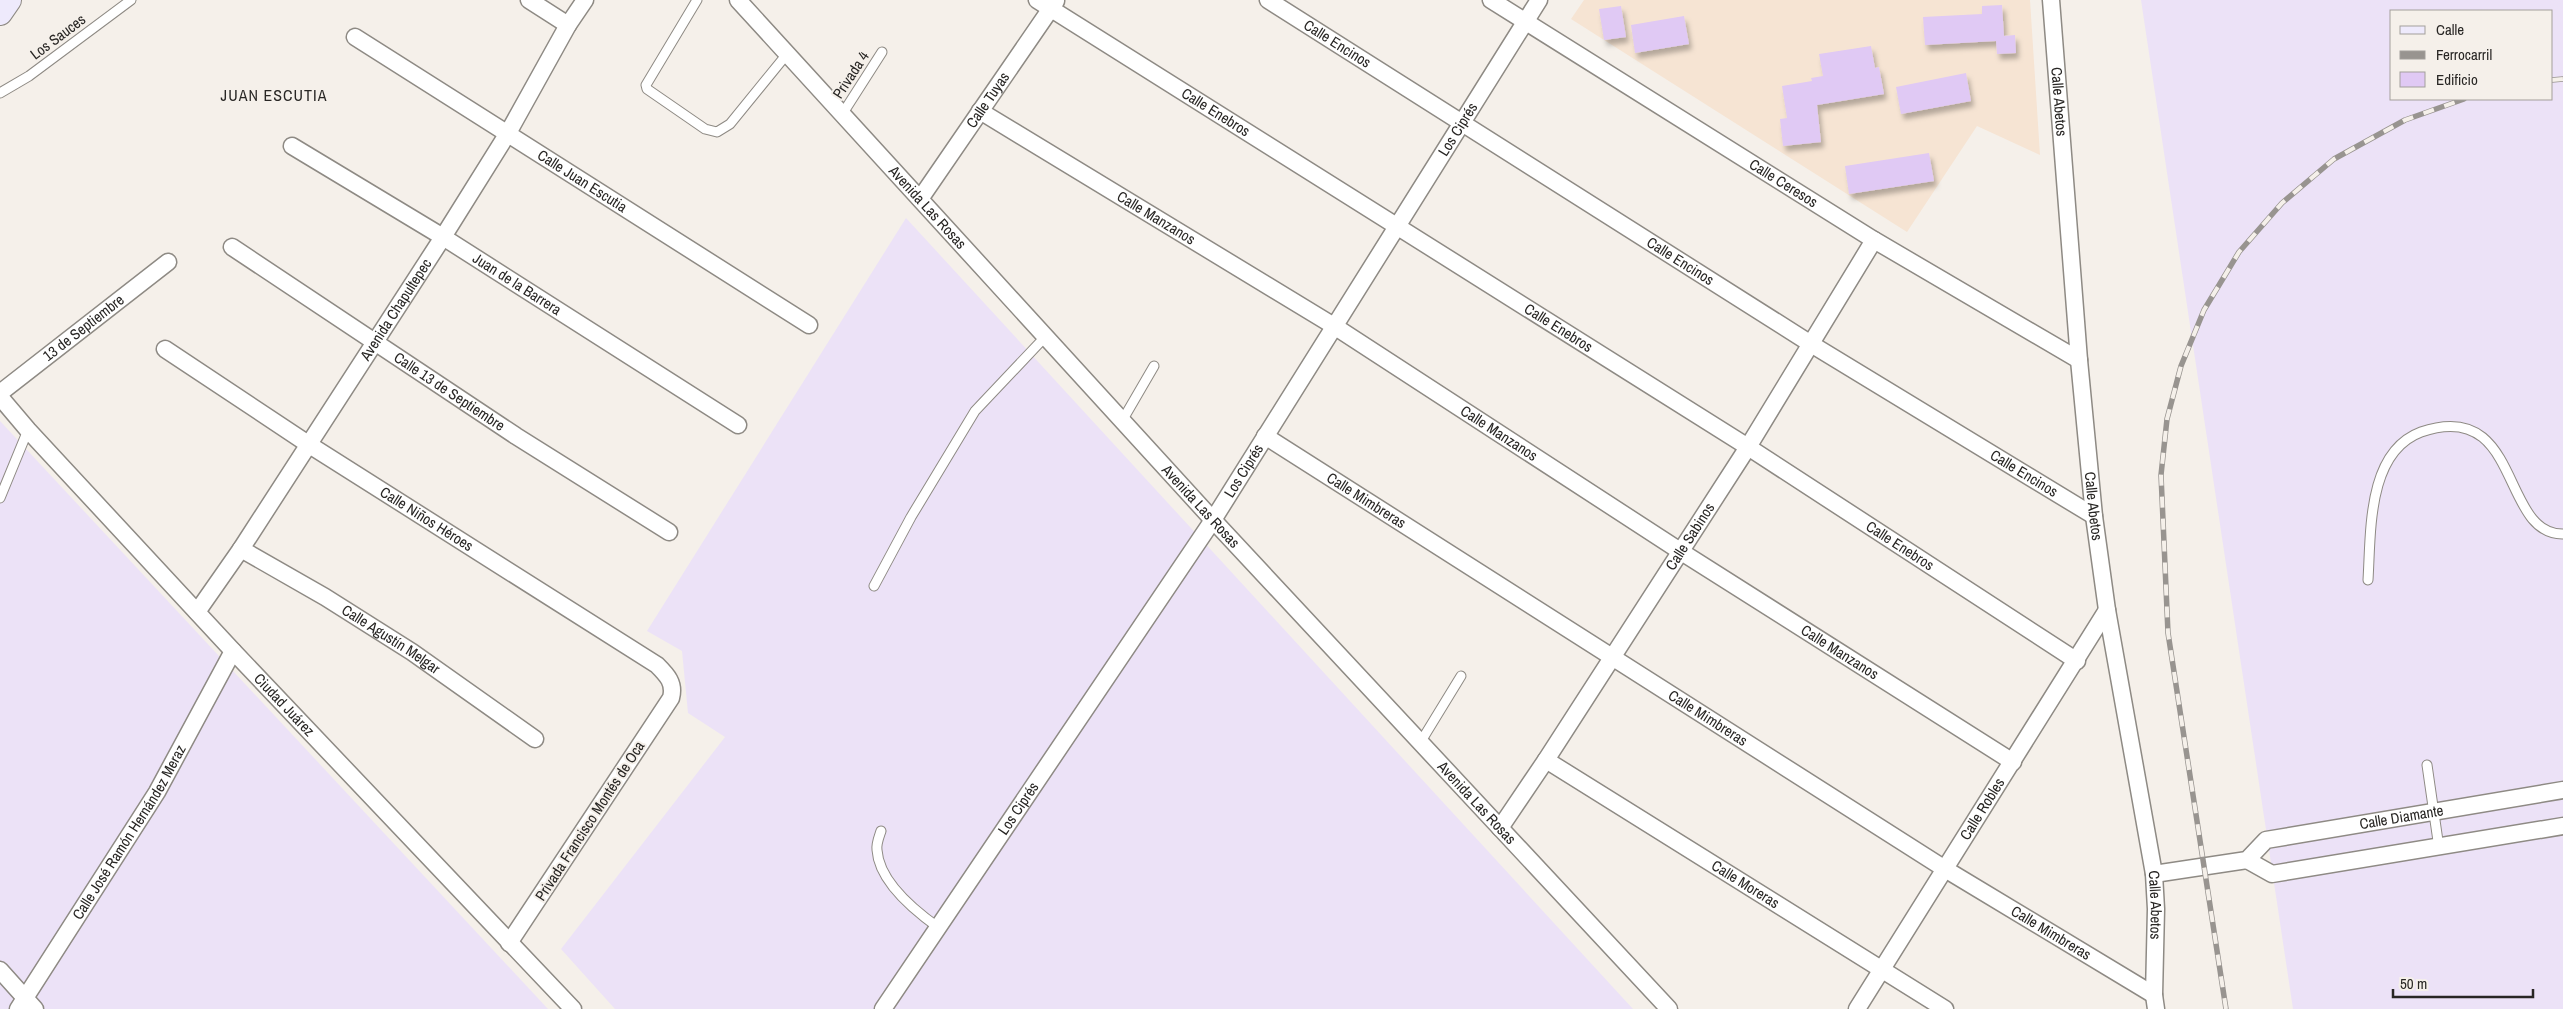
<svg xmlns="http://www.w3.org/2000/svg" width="2563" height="1009" viewBox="0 0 2563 1009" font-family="'Archivo Narrow',sans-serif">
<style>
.industrial{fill:#ece2f7;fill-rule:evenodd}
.education{fill:#f6e4d3}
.building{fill:#e0c9f4;filter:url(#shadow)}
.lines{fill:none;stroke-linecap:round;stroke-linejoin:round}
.service-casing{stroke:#8e8a84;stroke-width:11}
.minor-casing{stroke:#8e8a84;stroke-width:19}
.secondary-casing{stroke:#8e8a84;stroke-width:26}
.service{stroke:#fff;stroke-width:9}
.minor{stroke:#fff;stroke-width:16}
.secondary{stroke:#eeeafc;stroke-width:24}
.rail-casing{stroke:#989490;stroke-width:5.5}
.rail{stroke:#f5f0ea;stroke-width:4;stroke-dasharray:11;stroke-linecap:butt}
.labels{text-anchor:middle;stroke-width:4;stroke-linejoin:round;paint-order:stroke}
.street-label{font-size:15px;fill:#282624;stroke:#f5f0ea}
.neighbourhood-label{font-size:16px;letter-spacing:1px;fill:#282624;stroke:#f5f0ea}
</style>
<defs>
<filter id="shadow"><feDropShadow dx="3" dy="5.5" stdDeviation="2.5" flood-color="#0004"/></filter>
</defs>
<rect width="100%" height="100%" fill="#f5f0ea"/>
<g class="industrial">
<path d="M2141 0H2563V1009H2293ZM2392 11H2552V99H2392Z"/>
<path d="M906 218 1633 1009H615L561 949 725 737 688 713 682 651 647 631Z"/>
<path d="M0 421 548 1009H0Z"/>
</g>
<path class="education" d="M1584 0H2030L2040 155 1977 126 1907 232 1571 19Z"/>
<g class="building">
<path d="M2002 5 2004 36 2015 35 2016 53 1997 54 1996 41 1925 45 1923 17 1982 14V6Z"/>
<path d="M1621 6 1626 37 1604 40 1599 9Z"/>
<path d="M1684 16 1689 44 1635 53 1631 25Z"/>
<path d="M1871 46 1875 68 1879 67 1884 94 1817 105 1821 142 1783 146 1780 119 1787 118 1782 86 1812 81 1811 78 1823 76 1819 54Z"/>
<path d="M1966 73 1971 101 1901 114 1896 87Z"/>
<path d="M1929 153 1934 181 1849 194 1845 166Z"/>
</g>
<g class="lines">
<g class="service-casing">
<g id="service">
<path d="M697 0 646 85 647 89 705 129 717 132 730 124 787 54"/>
<path d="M0 93 29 76 131 0"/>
<path d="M843 113 882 52"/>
<path d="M1122 421 1154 366"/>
<path d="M0 498 28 430"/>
<path d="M2368 580C2371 532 2367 452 2421 432 2522 397 2500 535 2563 534"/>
<path d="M874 586 911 517 975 411 1045 337"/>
<path d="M1420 743 1461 676"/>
<path d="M2427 765 2439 848"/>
<path d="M881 831C879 837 876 844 877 850 879 882 915 911 939 928"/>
</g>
</g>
<g class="minor-casing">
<g id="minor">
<path d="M529 0 568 25"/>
<path id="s1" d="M738 0 1213 520 1669 1009"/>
<path id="s2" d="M1037 0 1748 447 2077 661"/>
<path id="s3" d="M1268 0 1811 344 2094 516"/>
<path id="s4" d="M1491 0 1874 240 2079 360"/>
<path id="s5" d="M2051 0 2079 360 2094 516 2107 610 2154 874 2156 909 2154 995 2156 1009"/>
<path id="s6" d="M355 37 809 325"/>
<path id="s7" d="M980 111 1334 326 1680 551 2013 762"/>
<path id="s8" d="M292 146 443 237 738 425"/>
<path id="s9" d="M920 199 1056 1"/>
<path id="s10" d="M232 247 516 436 669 532"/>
<path id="s11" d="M165 349 308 444 657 665C667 675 675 683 671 698L509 943"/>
<path id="s12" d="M0 393 168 262"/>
<path id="s13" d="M0 397 28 430 233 651 573 1009"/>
<path id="s14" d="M1265 436 1945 869 2154 995"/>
<path id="s15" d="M241 549 325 597 412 652 535 739"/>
<path id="s16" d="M197 612 241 549 443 237 508 133 568 25 585 0"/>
<path id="s17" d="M1546 760 1945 1009"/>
<path id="s18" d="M1500 828 1546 760 1748 447 1874 240"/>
<path d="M2247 860 2272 874 2563 826"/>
<path id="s19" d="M2154 874 2247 860 2266 840 2563 790"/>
<path d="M0 970 35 1009"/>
<path id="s20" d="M18 1009 157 792 233 651"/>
<path id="s21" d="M883 1009 1213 520 1539 0"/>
<path id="s22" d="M1857 1009 2107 610"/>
</g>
</g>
<g class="secondary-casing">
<path id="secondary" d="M0 13 9 0"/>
</g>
<use href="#service" class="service"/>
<use href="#minor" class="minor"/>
<use href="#secondary" class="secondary"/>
<g class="rail-casing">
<g id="rail">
<path d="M2552 80 2563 79"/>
<path d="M2226 1009 2168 633 2161 475 2167 419 2181 366 2204 310 2239 252 2282 203 2334 159 2405 120 2464 99"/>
</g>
</g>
<use href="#rail" class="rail"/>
</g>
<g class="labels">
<g class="street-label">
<text transform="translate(58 37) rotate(-37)" y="5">Los Sauces</text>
<text dy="5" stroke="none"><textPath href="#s3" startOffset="82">Calle Encinos</textPath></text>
<text transform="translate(851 75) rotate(-57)" y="5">Privada 4</text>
<text dy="5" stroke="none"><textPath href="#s9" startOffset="120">Calle Tuyas</textPath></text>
<text dy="5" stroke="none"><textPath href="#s5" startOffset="102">Calle Abetos</textPath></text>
<text dy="5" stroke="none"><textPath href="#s2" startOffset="211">Calle Enebros</textPath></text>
<text dy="5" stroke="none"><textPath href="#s21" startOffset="1051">Los Ciprés</textPath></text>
<text dy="5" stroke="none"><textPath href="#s6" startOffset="269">Calle Juan Escutia</textPath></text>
<text dy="5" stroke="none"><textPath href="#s4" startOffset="345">Calle Ceresos</textPath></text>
<text dy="5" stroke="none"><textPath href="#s1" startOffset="281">Avenida Las Rosas</textPath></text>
<text dy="5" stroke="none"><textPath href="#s7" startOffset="206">Calle Manzanos</textPath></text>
<text dy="5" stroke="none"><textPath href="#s3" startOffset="488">Calle Encinos</textPath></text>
<text dy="5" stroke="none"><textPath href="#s8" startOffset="264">Juan de la Barrera</textPath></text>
<text dy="5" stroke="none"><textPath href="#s16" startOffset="362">Avenida Chapultepec</textPath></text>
<text dy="5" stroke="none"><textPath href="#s12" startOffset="106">13 de Septiembre</textPath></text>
<text dy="5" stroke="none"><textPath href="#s2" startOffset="616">Calle Enebros</textPath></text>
<text dy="5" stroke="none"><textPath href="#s10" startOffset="261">Calle 13 de Septiembre</textPath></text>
<text dy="5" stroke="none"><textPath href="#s7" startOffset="611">Calle Manzanos</textPath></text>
<text dy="5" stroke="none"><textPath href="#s21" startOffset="648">Los Ciprés</textPath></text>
<text dy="5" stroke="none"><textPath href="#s3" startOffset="892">Calle Encinos</textPath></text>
<text dy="5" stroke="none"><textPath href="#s14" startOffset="120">Calle Mimbreras</textPath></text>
<text dy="5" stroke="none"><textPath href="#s5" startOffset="508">Calle Abetos</textPath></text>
<text dy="5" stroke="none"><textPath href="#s1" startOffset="686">Avenida Las Rosas</textPath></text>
<text dy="5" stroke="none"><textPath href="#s11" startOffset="312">Calle Niños Héroes</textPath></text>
<text dy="5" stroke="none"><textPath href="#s18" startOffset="348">Calle Sabinos</textPath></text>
<text dy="5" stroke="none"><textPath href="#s2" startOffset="1021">Calle Enebros</textPath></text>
<text dy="5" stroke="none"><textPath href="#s15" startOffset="175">Calle Agustín Melgar</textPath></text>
<text dy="5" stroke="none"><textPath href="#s7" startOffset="1016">Calle Manzanos</textPath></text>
<text dy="5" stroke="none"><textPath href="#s13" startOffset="419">Ciudad Juárez</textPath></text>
<text dy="5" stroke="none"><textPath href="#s14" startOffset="525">Calle Mimbreras</textPath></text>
<text dy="5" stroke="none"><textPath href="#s1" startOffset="1091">Avenida Las Rosas</textPath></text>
<text dy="5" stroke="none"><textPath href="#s21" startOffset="242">Los Ciprés</textPath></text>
<text dy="5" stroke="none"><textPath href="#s22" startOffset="236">Calle Robles</textPath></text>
<text dy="5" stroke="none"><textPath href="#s19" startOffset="259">Calle Diamante</textPath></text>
<text transform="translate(590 821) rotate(-57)" y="5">Privada Francisco Montés de Oca</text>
<text dy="5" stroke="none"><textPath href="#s20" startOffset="209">Calle José Ramón Hernández Meraz</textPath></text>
<text dy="5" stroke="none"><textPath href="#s17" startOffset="235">Calle Moreras</textPath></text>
<text dy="5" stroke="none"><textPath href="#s5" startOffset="912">Calle Abetos</textPath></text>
<text dy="5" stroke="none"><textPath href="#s14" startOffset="930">Calle Mimbreras</textPath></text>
</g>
<g class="neighbourhood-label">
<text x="274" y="101">JUAN ESCUTIA</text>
</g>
</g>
<rect x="2390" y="10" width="162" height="90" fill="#f5f0ea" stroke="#a39f9b"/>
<rect x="2400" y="26" width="25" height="8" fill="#eeeafc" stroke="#a39f9b"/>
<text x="2436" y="35" font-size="15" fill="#282624">Calle</text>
<rect x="2400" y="51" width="25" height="8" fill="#989490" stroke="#a39f9b"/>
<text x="2436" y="60" font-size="15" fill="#282624">Ferrocarril</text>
<rect x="2400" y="72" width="25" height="15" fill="#e0c9f4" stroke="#a39f9b"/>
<text x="2436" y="85" font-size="15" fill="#282624">Edificio</text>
<path d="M2393 989v8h140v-8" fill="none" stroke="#282624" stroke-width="2.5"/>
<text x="2400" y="989" font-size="15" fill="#282624" stroke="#f5f0ea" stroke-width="4" paint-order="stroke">50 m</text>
</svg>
